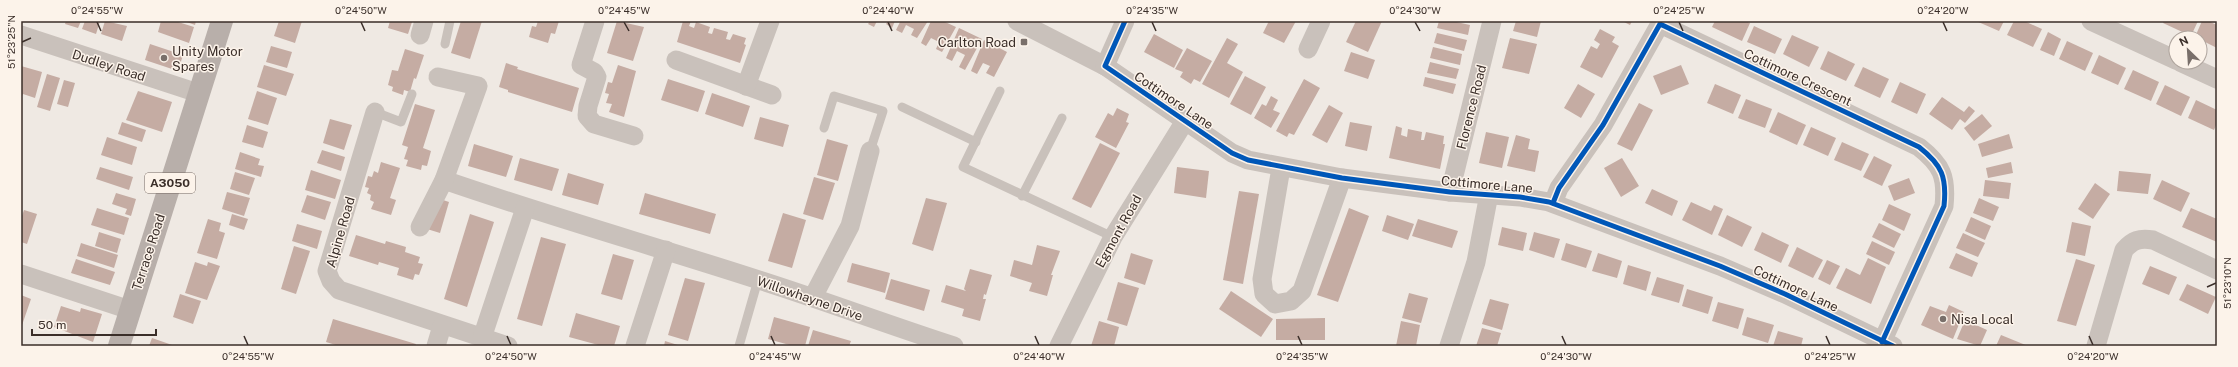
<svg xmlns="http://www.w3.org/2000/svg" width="2238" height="367" viewBox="0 0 2238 367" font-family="'Public Sans',sans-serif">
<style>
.building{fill:#c5aca3}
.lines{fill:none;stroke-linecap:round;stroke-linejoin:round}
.lane{stroke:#c9c1bb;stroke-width:9}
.street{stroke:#c9c1bb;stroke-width:19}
.primary{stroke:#b8afaa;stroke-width:22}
.cycleway-casing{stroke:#fcf3ea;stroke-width:8}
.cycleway{stroke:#0057b8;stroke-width:5}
.ticks{fill:none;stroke:#3a2e29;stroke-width:1.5}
.poi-dot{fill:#796f6a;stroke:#fcf3ea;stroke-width:1.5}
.labels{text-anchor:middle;stroke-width:3;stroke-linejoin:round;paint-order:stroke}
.shield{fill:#fcf3ea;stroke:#746963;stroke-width:1}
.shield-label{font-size:12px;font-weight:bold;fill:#3a2e29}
.poi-label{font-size:13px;fill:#3a2e29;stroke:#fcf3ea;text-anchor:start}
.street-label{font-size:13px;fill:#3a2e29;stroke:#fcf3ea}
.neatline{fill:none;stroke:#3a2e29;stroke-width:1.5}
.ticks-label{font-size:10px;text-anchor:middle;fill:#3a2e29}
</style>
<rect width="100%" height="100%" fill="#efe9e3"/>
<g class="building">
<path d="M66 21H81L78 28 65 24Z"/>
<path d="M85 21H100L96 34 82 29Z"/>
<path d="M105 21 127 26 122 41 101 34Z"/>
<path d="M161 21H175L194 27 189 43 158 32Z"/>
<path d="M184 21H196L195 25Z"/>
<path d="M279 21H302L295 43 274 36Z"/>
<path d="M390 21 412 22 408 34 388 28Z"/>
<path d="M461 21H482L470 59 451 53Z"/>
<path d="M538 21H559L555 34 551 33 548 43 529 37 532 26 536 27Z"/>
<path d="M617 21 644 27 633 61 607 53Z"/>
<path d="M683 21H691L689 26 694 28 696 22 710 27 708 33 712 34 714 28 728 32 726 39 730 40 733 34 746 38 744 44 746 45 740 63 677 42Z"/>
<path d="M870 21H877L874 27 868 24Z"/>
<path d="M888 21H895L892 28 886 24Z"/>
<path d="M897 21H928L917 38 911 35 914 29 906 25 902 33 896 30 900 22Z"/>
<path d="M931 21H943L956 27 942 52 936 49 939 42 931 38 926 46 921 43Z"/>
<path d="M1269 21H1296L1284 43 1263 33Z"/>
<path d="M1356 21H1382L1368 52 1346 42Z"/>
<path d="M1439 21H1452L1470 25 1468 35 1437 28Z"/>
<path d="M1516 21H1541L1537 37 1513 31Z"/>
<path d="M1622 21H1632L1630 25Z"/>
<path d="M1715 21H1745L1750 23 1742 41 1712 27Z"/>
<path d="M1976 21H2004L1999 31Z"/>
<path d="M2014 21H2024L2042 29 2033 47 2007 35Z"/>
<path d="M2164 21H2198L2191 36 2163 23Z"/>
<path d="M2202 21H2208L2217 25V48L2195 37Z"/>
<path d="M1754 26 1782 39 1775 54 1747 42Z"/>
<path d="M959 28 982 39 965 70 959 67 965 55 957 51 952 61 946 58Z"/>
<path d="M1600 29 1615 37 1612 42 1619 46 1602 78 1580 67 1591 46 1597 49 1600 44 1594 40Z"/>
<path d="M2048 32 2061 39 2054 56 2040 50Z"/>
<path d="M1437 33 1467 40 1464 51 1434 43Z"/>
<path d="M1154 34 1183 50 1174 68 1144 52Z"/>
<path d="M1792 35 1819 47 1809 67 1783 54Z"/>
<path d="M1227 38 1238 44 1227 63 1243 72 1229 98 1202 84Z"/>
<path d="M1510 38 1537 44 1529 74 1502 68Z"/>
<path d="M984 40 1007 52 994 77 986 73 990 66 983 63 977 74 971 71Z"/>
<path d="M2067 41 2093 53 2085 71 2059 59Z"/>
<path d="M150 44 183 55 178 71 145 60Z"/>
<path d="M271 46 292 52 287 68 266 62Z"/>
<path d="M1433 47 1462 54 1460 65 1430 58Z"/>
<path d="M1187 48 1212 61 1200 82 1194 79 1191 84 1180 77 1183 72 1175 69Z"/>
<path d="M405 49 424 55 416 79 414 78 410 92 404 90 403 95 392 91 393 87 388 85 392 70 398 71Z"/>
<path d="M1828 51 1855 64 1846 81 1820 69Z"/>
<path d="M1351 52 1375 60 1368 79 1344 71Z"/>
<path d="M2099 55 2126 68 2118 85 2091 73Z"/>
<path d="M1430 62 1459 69 1456 79 1427 73Z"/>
<path d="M506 63 518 67 517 69 579 88 572 112 508 92V90L499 87Z"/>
<path d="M264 65 294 74 286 96 257 87Z"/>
<path d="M618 65 636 71 624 117 609 112 612 104 606 103 609 94 605 93 608 82 612 83Z"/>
<path d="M1681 65 1689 84 1661 95 1653 76Z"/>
<path d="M21 66 42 72 35 98 23 94 21 98Z"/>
<path d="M1863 67 1889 79 1880 98 1854 86Z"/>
<path d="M2133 70 2159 82 2151 101 2124 89Z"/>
<path d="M47 74 60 78 50 111 37 107Z"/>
<path d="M1245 76 1266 87 1251 115 1230 104Z"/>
<path d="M1425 77 1456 84 1453 94 1423 86Z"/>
<path d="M668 79 705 91 698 112 661 100Z"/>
<path d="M1304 79 1320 88 1294 135 1289 133 1287 137 1276 131Z"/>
<path d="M64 80 75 83 68 107 57 104Z"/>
<path d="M1900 82 1926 94 1917 114 1891 102Z"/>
<path d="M1578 84 1595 94 1581 118 1564 108Z"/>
<path d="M1715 84 1741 95 1733 114 1707 103Z"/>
<path d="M2165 85 2190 97 2181 116 2156 104Z"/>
<path d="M138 91 172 102 162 132 126 120Z"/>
<path d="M257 91 277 98 268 125 248 119Z"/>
<path d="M712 93 750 106 743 127 705 114Z"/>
<path d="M1271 96 1278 100 1273 110 1280 113 1271 128 1254 118 1262 104 1266 106Z"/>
<path d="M1942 97 1964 112 1969 106 1975 111 1965 123 1960 119 1952 130 1929 114Z"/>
<path d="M1746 99 1772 109 1765 128 1738 118Z"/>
<path d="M2196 100 2217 110V123L2214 130 2188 118Z"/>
<path d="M1639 103 1653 110 1632 151 1617 144Z"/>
<path d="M415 104 435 110 423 148 431 151 427 166 422 165 421 170 406 166 408 160 404 159 408 147 402 145Z"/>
<path d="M1329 105 1343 113 1327 143 1312 135Z"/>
<path d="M1117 108 1129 114 1126 122 1129 123 1116 148 1095 137 1108 113 1113 116Z"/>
<path d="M1778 112 1806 125 1797 145 1769 132Z"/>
<path d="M1982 114 1992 126 1974 141 1964 128Z"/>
<path d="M760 117 789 125 783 147 754 139Z"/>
<path d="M330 119 352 125 344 150 323 143Z"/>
<path d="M122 122 146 130 142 142 118 134Z"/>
<path d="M1350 122 1372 126 1367 151 1345 146Z"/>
<path d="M247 125 268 132 263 148 242 142Z"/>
<path d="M1396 126 1402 128 1401 135 1407 137 1408 129 1422 132 1421 140H1424L1426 132 1444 136 1443 144H1445L1440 169 1389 158Z"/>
<path d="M1811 127 1836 138 1828 156 1803 145Z"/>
<path d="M1486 132 1509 137 1502 168 1479 163Z"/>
<path d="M2009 134 2013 148 1982 157 1978 144Z"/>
<path d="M1516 135 1530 139 1528 149 1539 151 1535 172 1507 166Z"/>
<path d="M107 137 137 147 132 165 101 155Z"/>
<path d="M827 139 848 145 838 181 817 175Z"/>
<path d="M1842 142 1869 154 1861 171 1834 160Z"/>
<path d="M1100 143 1120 153 1091 208 1072 199Z"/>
<path d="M474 144 513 156 506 177 468 166Z"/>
<path d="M322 150 345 157 341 171 317 163Z"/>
<path d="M240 152 260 159 258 165 264 166 261 177 235 169Z"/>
<path d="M1874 156 1892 165 1882 186 1863 177Z"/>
<path d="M520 158 559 169 552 191 514 180Z"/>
<path d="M1622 158 1639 186 1621 197 1604 168Z"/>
<path d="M381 162 400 168 390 198 396 200 391 215 371 209 374 202 370 200 371 195 367 193 369 188 365 187 368 176 372 177 374 171 378 173Z"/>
<path d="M2011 162 2013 173 1988 178 1986 168Z"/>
<path d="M100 167 133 177 129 190 96 179Z"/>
<path d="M1177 167 1209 171 1206 198 1174 193Z"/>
<path d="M311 170 341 180 335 199 305 190Z"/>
<path d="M2119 171 2151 174 2148 194 2117 191Z"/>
<path d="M235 172 255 178 249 195 230 189Z"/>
<path d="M568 173 604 184 598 205 562 195Z"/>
<path d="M814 177 835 183 823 220 803 214Z"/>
<path d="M1909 178 1915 193 1894 201 1888 186Z"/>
<path d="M1985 180 2011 183 2009 199 1983 196Z"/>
<path d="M2162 180 2190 193 2181 212 2153 199Z"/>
<path d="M2095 183 2110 194 2093 219 2078 209Z"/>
<path d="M1652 189 1678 201 1672 216 1645 203Z"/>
<path d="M1239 191 1259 194 1243 284 1223 280Z"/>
<path d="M227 192 250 198 244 216 222 209Z"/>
<path d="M116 193 136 199 131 216 125 214 127 209 112 204Z"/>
<path d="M645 193 716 214 710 234 639 214Z"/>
<path d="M307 195 331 202 325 220 301 212Z"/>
<path d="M437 198 449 202 440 233 427 229Z"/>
<path d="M926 198 947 203 933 251 912 244Z"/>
<path d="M1979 198 1999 207 1993 221 1973 213Z"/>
<path d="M1691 202 1711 211 1714 205 1723 209 1712 235 1682 220Z"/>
<path d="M1889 204 1911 214 1904 231 1882 220Z"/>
<path d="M97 208 129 218 124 235 91 225Z"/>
<path d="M1349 208 1369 216 1338 302 1317 295Z"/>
<path d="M2191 208 2217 219V242L2182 227Z"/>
<path d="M24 210 37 214 27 244 21 242V219Z"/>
<path d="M783 213 806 220 792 268 768 261Z"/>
<path d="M232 214 248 219 244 230 229 225Z"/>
<path d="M470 214 494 222 467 307 444 299Z"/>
<path d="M1387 215 1414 224 1408 240 1382 231Z"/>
<path d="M1727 215 1752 227 1742 247 1718 235Z"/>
<path d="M1971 217 1991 226 1985 240 1965 231Z"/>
<path d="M208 219 221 223 219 231 225 233 217 259 197 253Z"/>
<path d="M1418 219 1458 231 1452 248 1412 236Z"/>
<path d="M2072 222 2091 226 2085 256 2066 252Z"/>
<path d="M1879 223 1901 234 1894 248 1872 237Z"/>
<path d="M297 224 322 231 317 249 292 241Z"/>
<path d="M1502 227 1527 233 1523 251 1498 245Z"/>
<path d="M99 232 121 239 117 253 95 246Z"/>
<path d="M1534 232 1560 239 1554 258 1529 250Z"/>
<path d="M1762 232 1789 245 1781 263 1754 250Z"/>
<path d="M1963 233 1985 243 1978 257 1956 248Z"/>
<path d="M356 235 385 244 386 241 406 247 405 252 420 257 418 263 423 264 419 275 415 274 413 280 397 275 399 268 379 262 378 265 349 256Z"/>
<path d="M541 237 566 244 542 326 517 319Z"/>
<path d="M1872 241 1895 252 1889 265 1866 254Z"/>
<path d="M81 243 118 255 114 268 77 256Z"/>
<path d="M1566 243 1592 251 1586 268 1561 260Z"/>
<path d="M1037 245 1060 251 1051 275H1053L1047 296 1029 291 1032 283 1010 276 1014 260 1032 265Z"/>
<path d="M294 246 310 251 296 294 281 289Z"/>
<path d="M1797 247 1823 260 1813 278 1788 266Z"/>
<path d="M1131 253 1153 260 1145 285 1124 278Z"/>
<path d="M1598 253 1622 261 1617 278 1592 271Z"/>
<path d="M1956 253 1978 263 1972 277 1949 268Z"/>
<path d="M613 254 634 260 622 300 601 294Z"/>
<path d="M1868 258 1886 267 1871 304 1836 288 1846 268 1860 275Z"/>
<path d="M76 259 115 272 110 285 71 273Z"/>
<path d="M2076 259 2095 265 2076 326 2057 321Z"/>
<path d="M1827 260 1840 266 1830 285 1818 279Z"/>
<path d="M195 262 207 266 208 262 220 266 207 300 185 293Z"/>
<path d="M852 263 890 273 885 293 847 282Z"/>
<path d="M1628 265 1651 272 1646 291 1623 284Z"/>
<path d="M2150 266 2177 277 2169 295 2142 284Z"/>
<path d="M970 269 992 275 986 295 984 294 983 299H986L980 321 962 316 964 309 941 302 946 285 966 291 964 289Z"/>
<path d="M1657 277 1684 285 1679 303 1651 295Z"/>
<path d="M685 278 705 283 688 341 668 335Z"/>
<path d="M891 279 930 290 924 311 885 299Z"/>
<path d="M1118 282 1139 288 1127 326 1107 320Z"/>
<path d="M2187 284 2216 297 2208 314 2179 300Z"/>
<path d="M1687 289 1713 297 1708 314 1682 306Z"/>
<path d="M1231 291 1273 319 1261 337 1219 309Z"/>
<path d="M1409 293 1428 298 1421 323 1402 318Z"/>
<path d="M180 294 201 301 193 324 173 317Z"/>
<path d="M21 295 31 299 21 328Z"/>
<path d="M1490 299 1509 304 1502 330 1482 324Z"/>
<path d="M1718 302 1744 309 1738 329 1712 321Z"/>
<path d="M1949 305 1964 312 1953 339 1921 325 1930 306 1946 312Z"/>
<path d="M61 306 80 312 81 308 102 314 93 342 54 327Z"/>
<path d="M576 313 620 326 614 346H602L569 337Z"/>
<path d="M774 317 810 327 805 346H793L768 339Z"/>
<path d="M1747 317 1774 325 1768 343 1742 335Z"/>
<path d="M1325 318V340H1276V319Z"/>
<path d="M333 319 416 344 415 346H339L326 342Z"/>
<path d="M1965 320 1987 330 1980 346 1957 339Z"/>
<path d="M1099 321 1119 327 1114 346H1091Z"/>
<path d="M1401 321 1420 325 1416 346H1396Z"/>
<path d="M1482 328 1501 333 1497 346H1476Z"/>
<path d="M813 330 851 341 849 346H808Z"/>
<path d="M1778 331 1803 338 1801 346H1773Z"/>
<path d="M2001 335 2028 346H1996Z"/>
<path d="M152 338 175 346H149Z"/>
<path d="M665 341 681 346H664Z"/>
</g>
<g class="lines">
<g class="lane">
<path d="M445 44 450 21"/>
<path d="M1000 91 963 167 1113 237"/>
<path d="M902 107 976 142"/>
<path d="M375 112 401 122 412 94"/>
<path d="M824 128 834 96 883 111 870 151"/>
<path d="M1022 196 1062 118"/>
<path d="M739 346 758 280"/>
</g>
<g class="street">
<path d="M595 21 581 65 594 72 597 77 588 106 587 116 594 124 634 136"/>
<path d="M1017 21 1105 66 1232 153 1248 160 1342 178 1450 192 1520 197 1549 202 1720 266 1785 294 1893 346"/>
<path d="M2091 21 2176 60"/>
<path d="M21 35 198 93"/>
<path d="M420 35 424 21"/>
<path d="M1308 49 1321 21"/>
<path d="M676 60 772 95"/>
<path d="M2180 62 2217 79"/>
<path d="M1105 66 1125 21"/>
<path d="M746 86 770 21"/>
<path d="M375 112 327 271 331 281 339 290 508 346"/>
<path d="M1281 168 1262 279 1264 294 1275 304 1291 301 1302 291 1342 178"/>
<path d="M444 180C548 216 654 246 759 280 825 301 889 325 954 346"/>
<path d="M1450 192 1492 21"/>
<path d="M1553 203 1559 188 1603 125 1660 24 1919 147C1942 165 1947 177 1944 206L1882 342"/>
<path d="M420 227 444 180 478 86 438 77"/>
<path d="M21 274 130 310"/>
<path d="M813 297 850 226 870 151"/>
<path d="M482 338 525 208"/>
<path d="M436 346 442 326"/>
<path d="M635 346 666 250"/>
<path d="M1059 346 1113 237 1185 121"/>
<path d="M1449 346 1476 262 1489 194"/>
<path d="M2096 346 2124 250C2133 240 2139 238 2153 240L2217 270"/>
</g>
<path class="primary" d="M119 346 222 21"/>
<g class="cycleway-casing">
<g id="cycleway">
<path d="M1125 21 1105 66 1232 153 1248 160 1342 178 1450 192 1520 197 1549 202 1720 266 1785 294 1893 346"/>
<path d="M1553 203 1559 188 1603 125 1660 24 1919 147C1942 165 1947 177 1944 206L1882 342"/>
</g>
</g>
<use href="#cycleway" class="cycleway"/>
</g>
<path class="ticks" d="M97 22 101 31M361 22 365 31M624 22 629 31M888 22 892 31M1152 22 1156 31M1415 22 1420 31M1679 22 1683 31M1943 22 1947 31M22 42 31 38M2207 287 2216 283M244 336 248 345M507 336 511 345M771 336 775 345M1035 336 1039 345M1298 336 1302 345M1562 336 1566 345M1826 336 1830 345M2089 336 2093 345"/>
<g class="poi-dot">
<rect x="1020" y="38" width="8" height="8" rx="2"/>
<circle cx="164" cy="58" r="4"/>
<circle cx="1943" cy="319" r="4"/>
</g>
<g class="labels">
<rect class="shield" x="145" y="173" width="50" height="20" rx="3"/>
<g class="shield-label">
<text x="170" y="187">A3050</text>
</g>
<g class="poi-label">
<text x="1016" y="47" text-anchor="end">Carlton Road</text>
<text x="172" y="56">Unity Motor<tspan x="172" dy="15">Spares</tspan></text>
<text x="1951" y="324">Nisa Local</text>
</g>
<g class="street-label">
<text transform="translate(109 65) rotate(18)" y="5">Dudley Road</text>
<text transform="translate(1798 77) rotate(25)" y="5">Cottimore Crescent</text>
<text transform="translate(1174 100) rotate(34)" y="5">Cottimore Lane</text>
<text transform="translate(1471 107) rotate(-76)" y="5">Florence Road</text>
<text transform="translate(1487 184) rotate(5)" y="5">Cottimore Lane</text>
<text transform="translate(1118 231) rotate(-61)" y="5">Egmont Road</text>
<text transform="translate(340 232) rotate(-74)" y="5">Alpine Road</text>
<text transform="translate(148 252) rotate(-72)" y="5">Terrace Road</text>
<text transform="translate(1796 288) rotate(25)" y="5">Cottimore Lane</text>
<text transform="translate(810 298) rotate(19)" y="5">Willowhayne Drive</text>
</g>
</g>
<rect width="2238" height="367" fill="none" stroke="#fcf3ea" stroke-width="44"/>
<g transform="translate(2188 50) rotate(335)"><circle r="19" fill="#fcf3ea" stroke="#aea49d"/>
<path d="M0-3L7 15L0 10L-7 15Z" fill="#796f6a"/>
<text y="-6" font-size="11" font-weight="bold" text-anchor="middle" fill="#3a2e29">N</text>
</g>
<path d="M32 329v6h124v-6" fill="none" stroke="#3a2e29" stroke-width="2"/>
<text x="38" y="329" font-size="12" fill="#3a2e29" stroke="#fcf3ea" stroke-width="3" paint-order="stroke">50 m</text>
<rect x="22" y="22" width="2194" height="323" class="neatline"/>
<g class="ticks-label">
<text x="97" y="14">0°24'55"W</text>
<text x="361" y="14">0°24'50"W</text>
<text x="624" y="14">0°24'45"W</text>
<text x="888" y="14">0°24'40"W</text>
<text x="1152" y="14">0°24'35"W</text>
<text x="1415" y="14">0°24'30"W</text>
<text x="1679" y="14">0°24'25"W</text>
<text x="1943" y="14">0°24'20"W</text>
<text transform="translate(11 42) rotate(-90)" y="4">51°23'25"N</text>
<text transform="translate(2227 283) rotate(-90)" y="4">51°23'10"N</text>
<text x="248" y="360">0°24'55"W</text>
<text x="511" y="360">0°24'50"W</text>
<text x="775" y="360">0°24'45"W</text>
<text x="1039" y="360">0°24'40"W</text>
<text x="1302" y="360">0°24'35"W</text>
<text x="1566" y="360">0°24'30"W</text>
<text x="1830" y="360">0°24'25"W</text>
<text x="2093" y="360">0°24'20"W</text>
</g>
</svg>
